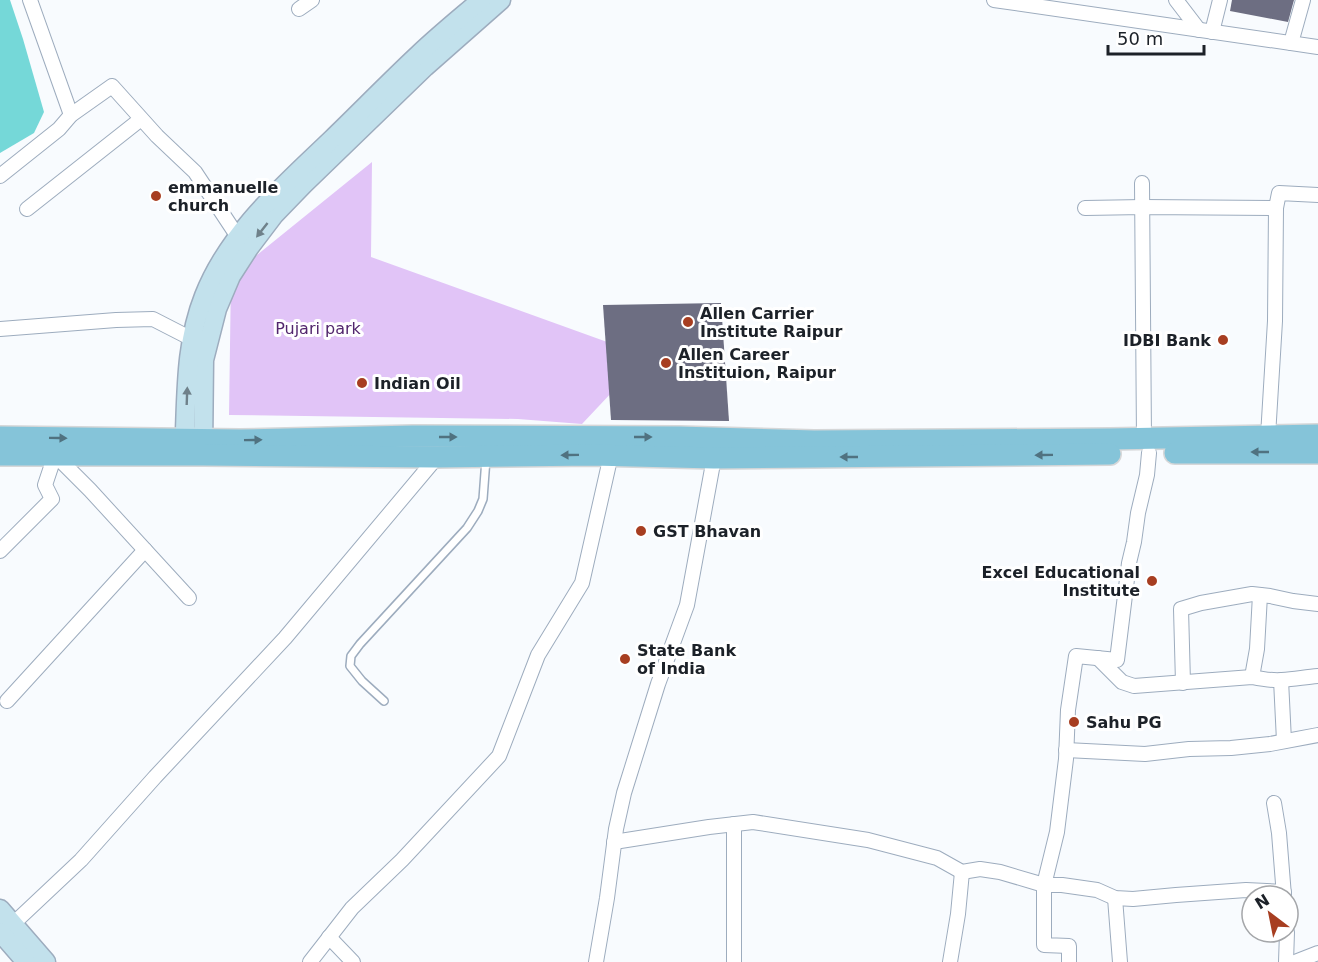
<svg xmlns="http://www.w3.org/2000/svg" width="1318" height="962" viewBox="0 0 1318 962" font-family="'DejaVu Sans',sans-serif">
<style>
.green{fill:#e1c4f7}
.water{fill:#75d8d8}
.building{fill:#6d6e82}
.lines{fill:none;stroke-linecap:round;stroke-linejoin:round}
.lane-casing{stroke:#9dacbe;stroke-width:10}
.street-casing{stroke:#9dacbe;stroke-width:16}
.secondary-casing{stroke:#9dacbe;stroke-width:21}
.primary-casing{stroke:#d6d7d8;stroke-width:24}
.lane{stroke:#fff;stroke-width:7}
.street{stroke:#fff;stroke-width:14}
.secondary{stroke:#c2e1ec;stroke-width:18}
.primary{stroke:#85c4d9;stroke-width:21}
.oneway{fill:#6f818a}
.oneway2{fill:#507280}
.poi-dot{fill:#a73e21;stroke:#fff;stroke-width:2}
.labels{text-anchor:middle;stroke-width:6;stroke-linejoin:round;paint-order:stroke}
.poi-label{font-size:16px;font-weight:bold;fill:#1c2128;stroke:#fff;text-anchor:start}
.park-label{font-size:16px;fill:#52266d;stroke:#fff}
</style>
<rect width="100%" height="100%" fill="#f8fbfe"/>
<path class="green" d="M372 162 371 257 646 356 582 424 518 419 229 415 231 276Z"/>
<path class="water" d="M0 0H10L23 39 44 112 34 133 0 153Z"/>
<g class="building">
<path d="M1232 0H1294L1288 22 1230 11Z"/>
<path d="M721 303 729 421 611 420 603 305Z"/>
</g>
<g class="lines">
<g class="lane-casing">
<path id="lane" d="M384 701 362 681 350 666 351 656 360 644 467 528 478 511 483 499 486 459"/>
</g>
<g class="street-casing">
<g id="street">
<path d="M30 0 71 115"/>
<path d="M994 0 1318 47"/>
<path d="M1176 0 1199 30"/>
<path d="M299 9 312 0"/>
<path d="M1212 32 1220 0"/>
<path d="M1291 43 1303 0"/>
<path d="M0 176 59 129 71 115 112 86 157 136 195 172 238 237"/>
<path d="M1142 183 1144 439"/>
<path d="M1085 208 1143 207 1276 208"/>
<path d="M27 209 141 119"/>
<path d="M0 329 116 320 153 319 192 339"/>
<path d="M1268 436 1275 321 1276 208 1279 193 1318 195"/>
<path d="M0 551 52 499 45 485 55 455 90 490 189 598"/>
<path d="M1098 658 1122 682 1134 686 1252 677C1262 679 1272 681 1282 680 1295 679 1306 677 1318 676"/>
<path d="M1252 677 1257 649 1260 595"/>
<path d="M1281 680 1284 741"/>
<path d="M1183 683 1181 609 1201 603 1252 594 1270 596 1293 601 1318 604"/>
<path d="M7 701 145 550"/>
<path d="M1066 750 1145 754 1189 749 1231 748 1270 744 1318 735"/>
<path d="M1274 803 1279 833 1284 896"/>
<path d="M614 842 709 827 753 822 868 840 937 858 962 872 980 869 1000 872 1044 885H1062L1097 890 1115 898 1133 899 1176 895 1246 890 1284 892"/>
<path d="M1115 898 1120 962"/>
<path d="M13 924 81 860 155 777 285 638 437 457"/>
<path d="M329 937 353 962"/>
<path d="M310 962 352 908 402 860 499 756 538 655 582 583 611 455"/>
<path d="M596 962 607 898 616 829 624 793 658 684 687 605 714 458"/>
<path d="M734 962V824"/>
<path d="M950 962 958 914 962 872"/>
<path d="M1069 962V946L1044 945V885L1057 832 1066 759 1068 710 1076 656 1117 660 1129 563 1134 542 1138 513 1147 475 1149 453"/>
<path d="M1286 962 1287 932"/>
<path d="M1295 962 1318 953"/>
</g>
</g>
<g class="secondary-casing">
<g id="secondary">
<path d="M203 452 204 360 217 309 231 276 249 248 274 215 304 184 425 67 501 0"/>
<path d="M184 453C187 400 184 346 204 296 229 232 283 186 332 139 361 111 389 82 419 54 439 35 460 18 481 0"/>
<path d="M0 909 46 962"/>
<path d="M0 932 26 962"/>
</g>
</g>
<g class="primary-casing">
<g id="primary">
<path d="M0 437 240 440 413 436 679 437 814 441 1110 439 1318 435"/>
<path d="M1175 453H1318"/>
<path d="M0 455H203L437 457 593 455 714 458 1110 454"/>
</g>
</g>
<use href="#lane" class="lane"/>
<use href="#street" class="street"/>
<use href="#secondary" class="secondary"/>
<use href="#primary" class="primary"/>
</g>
<defs><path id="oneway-solid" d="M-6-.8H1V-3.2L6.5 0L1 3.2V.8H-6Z" transform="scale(1.5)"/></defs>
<g class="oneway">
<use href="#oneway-solid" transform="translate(262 230) rotate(128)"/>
<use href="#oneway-solid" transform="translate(187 396) rotate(-88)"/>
</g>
<g class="oneway2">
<use href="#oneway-solid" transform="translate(448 437)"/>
<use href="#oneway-solid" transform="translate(643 437)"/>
<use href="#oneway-solid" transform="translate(58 438) rotate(1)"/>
<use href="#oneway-solid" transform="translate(253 440) rotate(-1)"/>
<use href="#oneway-solid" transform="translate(1260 452) rotate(180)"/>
<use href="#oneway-solid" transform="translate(570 455) rotate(179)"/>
<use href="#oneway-solid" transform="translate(1044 455) rotate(179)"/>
<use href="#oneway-solid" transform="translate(849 457) rotate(180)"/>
</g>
<g class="poi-dot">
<circle cx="156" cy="196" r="6"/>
<circle cx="688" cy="322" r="6"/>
<circle cx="1223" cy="340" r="6"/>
<circle cx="666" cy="363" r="6"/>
<circle cx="362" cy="383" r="6"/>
<circle cx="641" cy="531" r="6"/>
<circle cx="1152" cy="581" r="6"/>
<circle cx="625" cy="659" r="6"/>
<circle cx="1074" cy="722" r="6"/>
</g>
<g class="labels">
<g class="poi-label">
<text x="168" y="193">emmanuelle<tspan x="168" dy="18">church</tspan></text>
<text x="700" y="319">Allen Carrier<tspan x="700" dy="18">Institute Raipur</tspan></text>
<text x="1211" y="346" text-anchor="end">IDBI Bank</text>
<text x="678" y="360">Allen Career<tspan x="678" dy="18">Instituion, Raipur</tspan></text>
<text x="374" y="389">Indian Oil</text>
<text x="653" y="537">GST Bhavan</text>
<text x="1140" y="578" text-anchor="end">Excel Educational<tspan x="1140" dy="18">Institute</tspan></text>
<text x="637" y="656">State Bank<tspan x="637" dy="18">of India</tspan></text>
<text x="1086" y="728">Sahu PG</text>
</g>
<g class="park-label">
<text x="318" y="334">Pujari park</text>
</g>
</g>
<g transform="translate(1270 914) rotate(328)"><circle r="28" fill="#ffffff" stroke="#a4a6a9" stroke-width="1.5"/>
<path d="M0-4.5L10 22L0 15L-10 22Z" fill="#a73e21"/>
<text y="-9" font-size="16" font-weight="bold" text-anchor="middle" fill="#1c2128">N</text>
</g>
<path d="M1108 45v9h96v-9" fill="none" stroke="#1c2128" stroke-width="3"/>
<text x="1117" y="45" font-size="18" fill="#1c2128" stroke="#ffffff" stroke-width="4.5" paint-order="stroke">50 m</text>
</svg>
